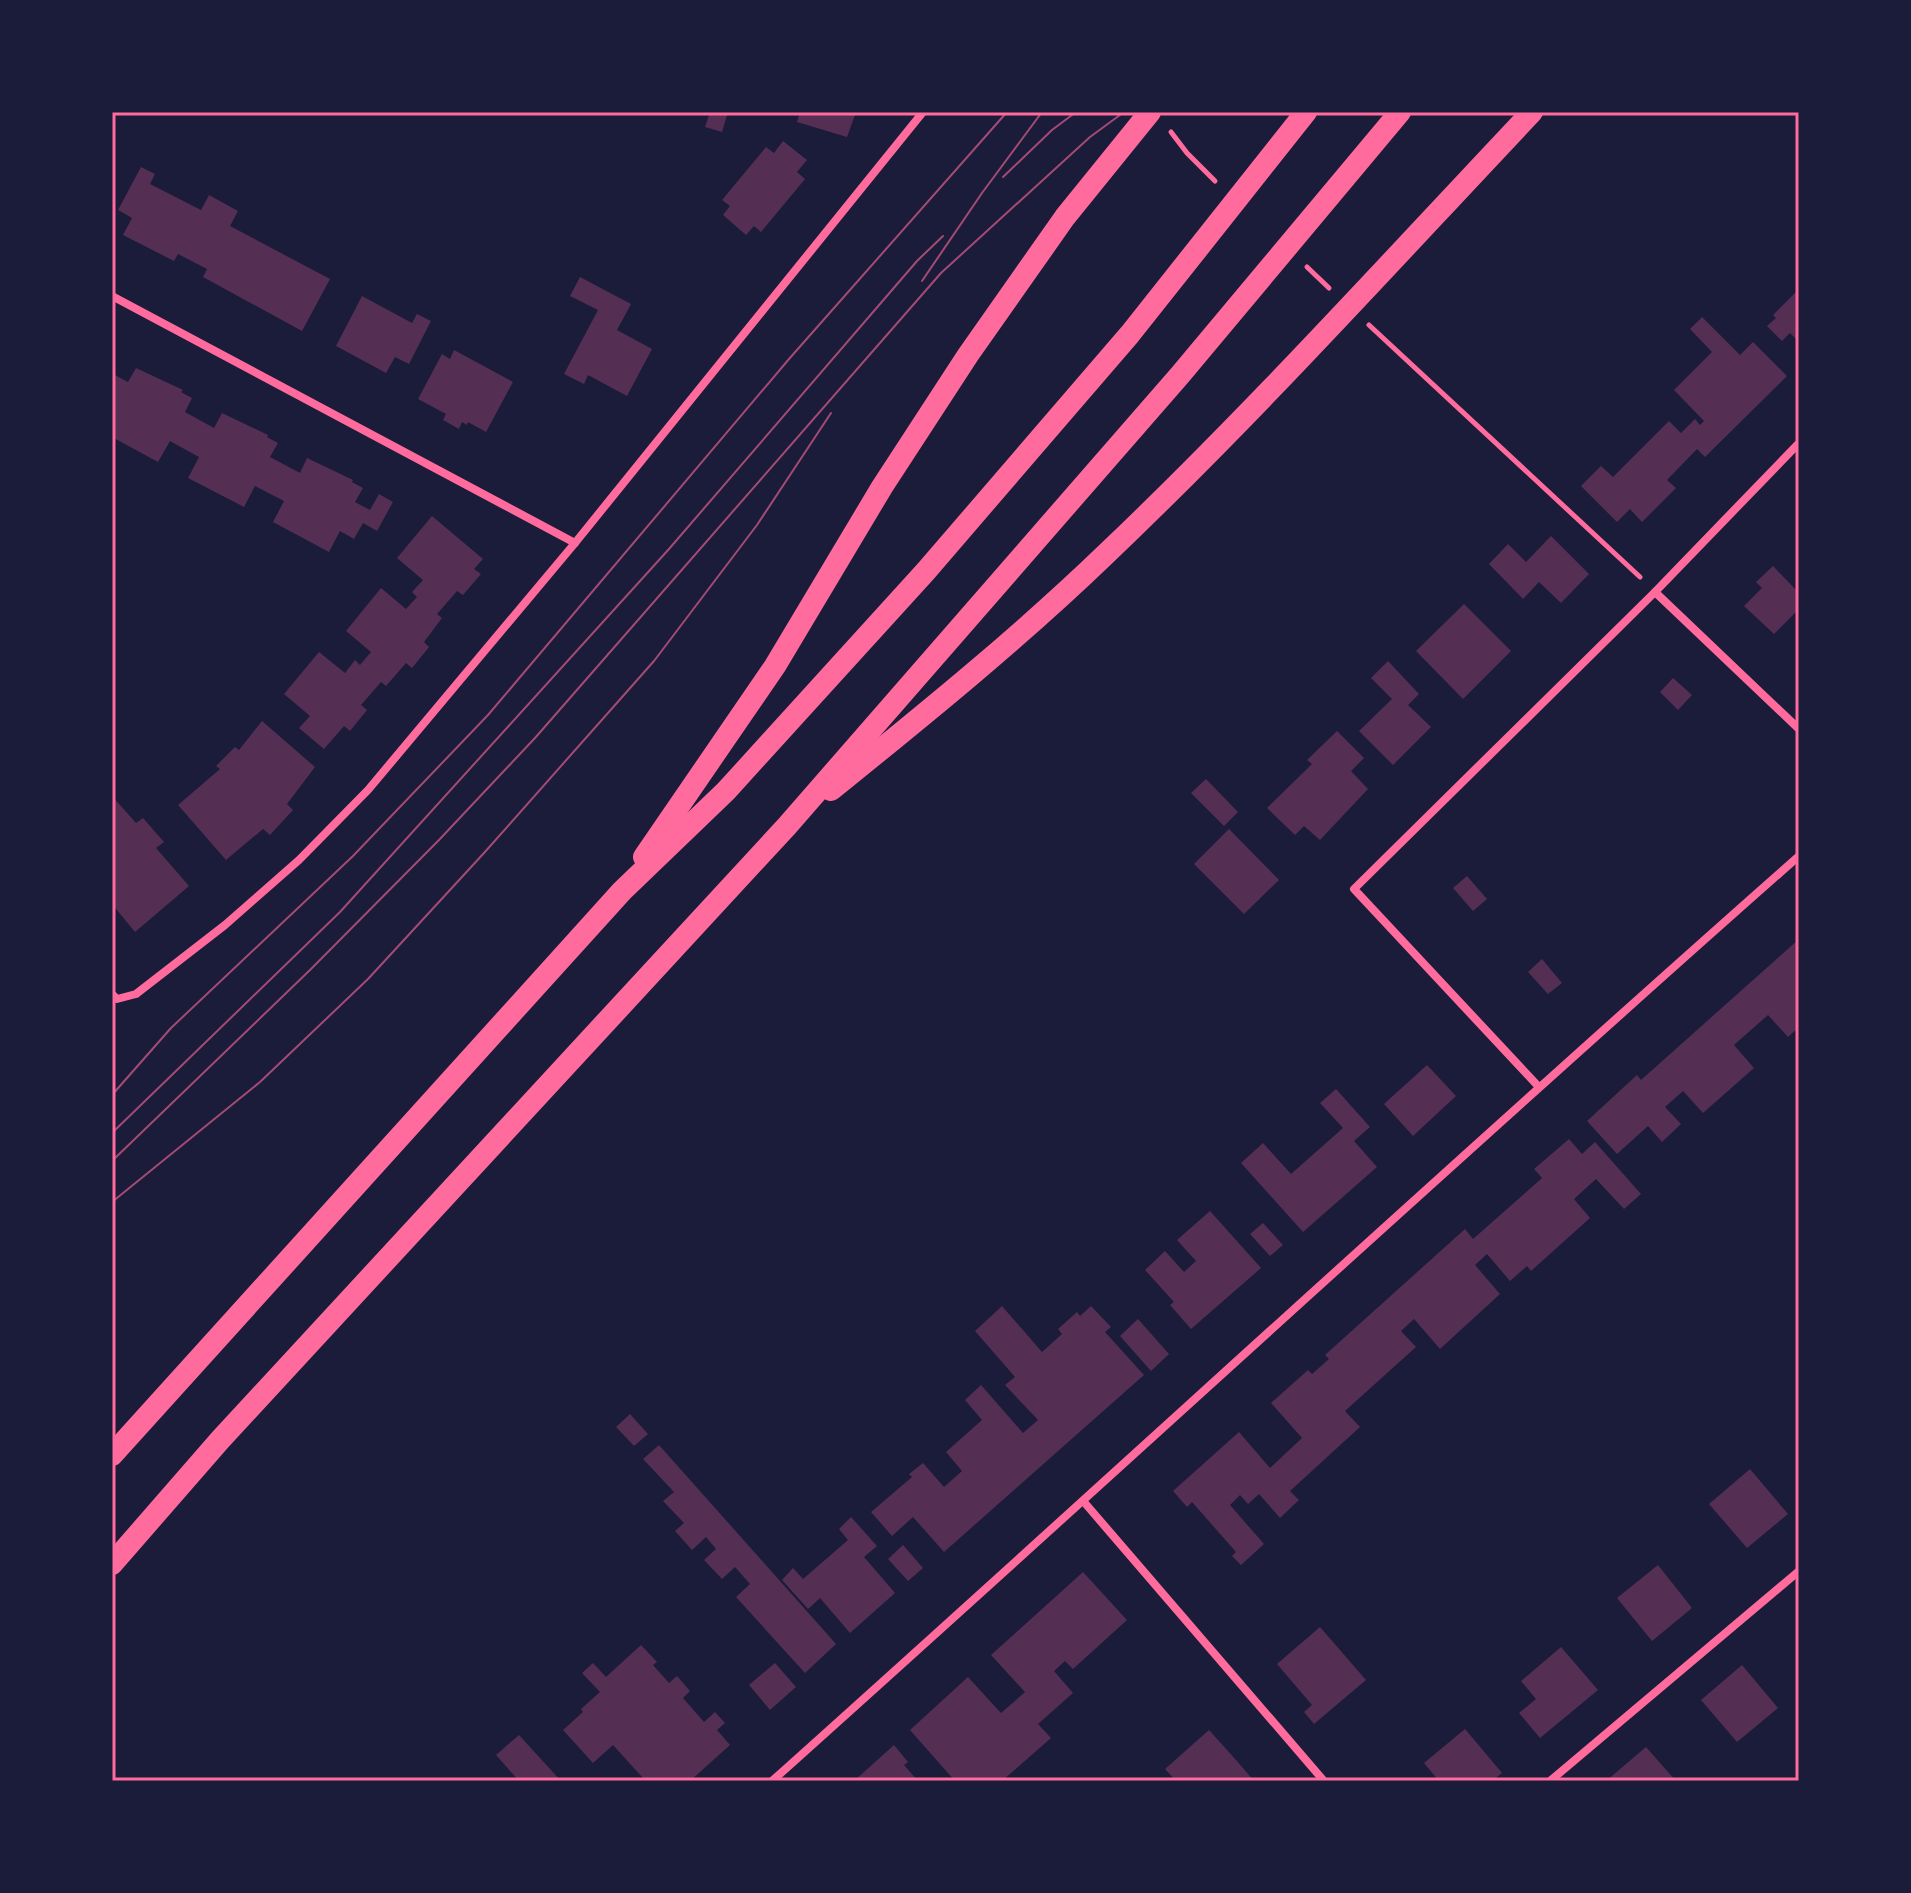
<svg xmlns="http://www.w3.org/2000/svg" width="1911" height="1893" viewBox="0 0 1911 1893" font-family="Signika,sans-serif">
<style>
.building{fill:#542f53}
.lines{fill:none;stroke-linecap:round;stroke-linejoin:round}
.path{stroke:#ff6b9d;stroke-width:5}
.minor{stroke:#ff6b9d;stroke-width:8}
.trunk{stroke:#ff6b9d;stroke-width:22}
.tram{stroke:#a44b75;stroke-width:2}
.neatline{fill:none;stroke:#ff6b9d;stroke-width:3}
</style>
<rect width="100%" height="100%" fill="#1b1b3a"/>
<g class="building">
<path d="M710 112H728L722 132 705 127Z"/>
<path d="M800 112H856L847 137 797 122Z"/>
<path d="M783 141 807 160 797 172 805 179 761 232 754 226 746 235 723 215 730 206 722 200 766 147 774 153Z"/>
<path d="M141 167 155 174 150 184 201 210 209 195 238 211 230 226 330 279 302 331 203 277 207 269 178 254 174 261 123 235 132 218 118 210Z"/>
<path d="M580 277 631 304 617 330 652 349 627 396 588 375 584 384 564 374 598 310 570 296Z"/>
<path d="M1799 289V342L1790 333 1782 341 1767 326 1776 318 1773 315Z"/>
<path d="M362 296 412 323 417 314 431 321 409 364 395 357 386 373 336 346Z"/>
<path d="M1702 317 1740 355 1753 342 1787 376 1705 457 1697 449 1667 480 1676 488 1642 522 1630 509 1617 522 1581 486 1601 466 1613 477 1669 421 1681 433 1695 419 1700 425 1704 421 1674 390 1712 352 1690 329Z"/>
<path d="M454 350 513 382 486 432 468 422 467 425 462 422 459 429 443 420 446 414 418 399 442 354 450 359Z"/>
<path d="M136 368 183 390 181 392 192 398 185 412 214 428 222 413 268 435 267 437 278 443 270 457 300 473 307 458 353 480 352 482 363 488 355 502 370 510 379 494 393 502 377 531 363 523 354 539 340 531 329 552 273 522 284 501 255 486 244 507 188 478 199 457 170 441 158 462 112 437V376L113 374 128 382Z"/>
<path d="M432 516 483 559 474 569 481 574 463 595 457 591 437 614 442 618 424 642 429 647 412 668 406 663 386 686 381 682 361 705 367 710 350 731 344 726 324 749 299 728 310 716 284 694 319 652 345 673 355 660 360 665 371 652 346 631 381 588 406 609 417 597 412 592 423 580 397 558Z"/>
<path d="M1551 536 1589 574 1561 603 1539 582 1523 599 1489 564 1508 544 1526 562Z"/>
<path d="M1773 566 1799 593V609L1774 634 1744 606 1762 588 1756 582Z"/>
<path d="M1464 604 1511 651 1463 699 1416 651Z"/>
<path d="M1388 661 1419 694 1408 705 1431 727 1393 765 1359 731 1392 699 1371 678Z"/>
<path d="M1673 678 1692 695 1678 710 1660 692Z"/>
<path d="M262 721 315 767 287 804 293 810 270 835 263 829 226 860 178 805 220 769 216 766 235 747 239 750Z"/>
<path d="M1337 731 1364 758 1351 771 1368 789 1320 840 1304 826 1295 835 1267 808 1312 764 1307 760Z"/>
<path d="M1206 779 1238 812 1224 826 1191 793Z"/>
<path d="M112 796 136 823 143 818 164 842 156 848 189 886 135 932 112 904Z"/>
<path d="M1229 829 1279 880 1244 914 1194 864Z"/>
<path d="M1467 876 1487 899 1473 911 1453 888Z"/>
<path d="M1799 939V1027L1788 1037 1768 1015 1734 1045 1754 1068 1703 1113 1683 1091 1665 1107 1681 1124 1662 1142 1648 1126 1617 1154 1587 1121 1637 1075 1641 1080Z"/>
<path d="M1542 959 1562 983 1548 994 1528 972Z"/>
<path d="M1427 1065 1456 1096 1413 1136 1384 1104Z"/>
<path d="M1336 1089 1370 1127 1354 1141 1377 1167 1303 1232 1241 1163 1263 1143 1291 1174 1343 1128 1320 1103Z"/>
<path d="M1569 1139 1582 1154 1595 1142 1641 1194 1624 1209 1596 1179 1574 1199 1590 1218 1531 1271 1527 1266 1510 1281 1487 1254 1475 1265 1500 1294 1440 1349 1414 1319 1401 1331 1416 1347 1345 1411 1360 1427 1290 1491 1299 1500 1280 1518 1259 1494 1248 1504 1240 1495 1230 1505 1264 1544 1241 1565 1232 1556 1236 1552 1192 1502 1187 1507 1173 1491 1239 1432 1270 1468 1302 1438 1271 1403 1308 1370 1312 1374 1329 1359 1325 1355 1465 1229 1473 1239 1542 1178 1534 1169Z"/>
<path d="M1210 1211 1261 1268 1191 1329 1170 1305 1174 1302 1145 1270 1165 1251 1184 1272 1196 1261 1177 1240Z"/>
<path d="M1263 1223 1283 1245 1270 1256 1250 1234Z"/>
<path d="M1002 1306 1042 1352 1062 1334 1058 1329 1077 1312 1080 1316 1091 1306 1111 1327 1105 1332 1144 1375 944 1552 913 1517 892 1536 871 1512 912 1477 909 1474 923 1463 944 1487 962 1471 946 1452 982 1420 965 1400 981 1385 1023 1433 1038 1420 1005 1385 1015 1377 975 1331Z"/>
<path d="M1138 1319 1169 1354 1151 1371 1120 1336Z"/>
<path d="M630 1414 648 1434 634 1446 616 1427Z"/>
<path d="M659 1445 836 1644 805 1673 736 1597 750 1584 735 1567 722 1579 704 1560 716 1549 706 1537 692 1550 675 1531 684 1523 663 1501 674 1492 643 1459Z"/>
<path d="M1750 1469 1788 1514 1747 1548 1709 1504Z"/>
<path d="M851 1517 877 1546 864 1557 895 1593 850 1633 820 1598 808 1609 782 1580 793 1568 803 1579 848 1540 839 1529Z"/>
<path d="M903 1545 923 1568 908 1581 888 1559Z"/>
<path d="M1658 1565 1692 1608 1652 1641 1617 1598Z"/>
<path d="M1083 1572 1127 1620 1073 1669 1065 1661 1054 1671 1073 1693 1038 1724 1051 1738 1002 1781H955L910 1730 968 1677 1001 1713 1025 1692 991 1655Z"/>
<path d="M1320 1627 1366 1680 1314 1724 1304 1712 1312 1705 1277 1664Z"/>
<path d="M641 1645 657 1662 653 1665 669 1683 677 1676 690 1691 683 1698 704 1722 715 1712 725 1723 717 1730 730 1745 690 1781H640L643 1778 613 1745 593 1763 563 1730 583 1712 581 1709 600 1692 582 1673 593 1663 606 1677Z"/>
<path d="M1561 1647 1598 1690 1540 1738 1519 1713 1536 1699 1521 1681Z"/>
<path d="M775 1663 796 1687 770 1710 749 1685Z"/>
<path d="M1742 1665 1778 1708 1737 1742 1701 1700Z"/>
<path d="M1465 1729 1502 1773 1492 1781H1439L1424 1763Z"/>
<path d="M1209 1730 1236 1760 1254 1781H1176L1165 1769Z"/>
<path d="M519 1735 561 1781H519L496 1755Z"/>
<path d="M894 1745 908 1762 904 1765 918 1781H854Z"/>
<path d="M1646 1747 1676 1781H1606Z"/>
</g>
<g class="lines">
<g class="path">
<path d="M1171 132 1187 153 1215 181"/>
<path d="M1307 267 1329 288"/>
<path d="M1369 325 1640 577"/>
</g>
<g class="minor">
<path d="M112 296 575 543"/>
<path d="M1655 592 1799 729"/>
<path d="M112 994 117 999 136 994 225 925 299 860 368 790 575 543 923 112"/>
<path d="M1538 1086 1354 889 1655 592 1799 443"/>
<path d="M1084 1502 1324 1781"/>
<path d="M772 1781C1115 1474 1453 1161 1799 856"/>
<path d="M1550 1781 1799 1571"/>
</g>
<g class="trunk">
<path d="M831 790C925 714 1020 637 1107 553 1255 412 1392 260 1532 112"/>
<path d="M644 857 775 666 882 487 968 355 1065 217 1150 112"/>
<path d="M112 1455 622 891 726 791 926 571 1130 334 1306 112"/>
<path d="M112 1564 220 1440 787 826 1180 375 1400 112"/>
</g>
<g class="tram">
<path d="M1003 177 1052 130 1076 112"/>
<path d="M922 281 982 193 1042 112"/>
<path d="M112 1095 171 1028 353 856 488 715 789 359 1007 112"/>
<path d="M112 1133 340 912 669 549 917 261 943 236"/>
<path d="M112 1161 310 970 439 840 535 738 941 273 1090 137 1124 112"/>
<path d="M112 1202 260 1082 368 979 484 853 654 661 757 525 831 413"/>
</g>
</g>
<rect width="1911" height="1893" fill="none" stroke="#1b1b3a" stroke-width="228"/>
<rect x="114" y="114" width="1683" height="1665" class="neatline"/>
</svg>
